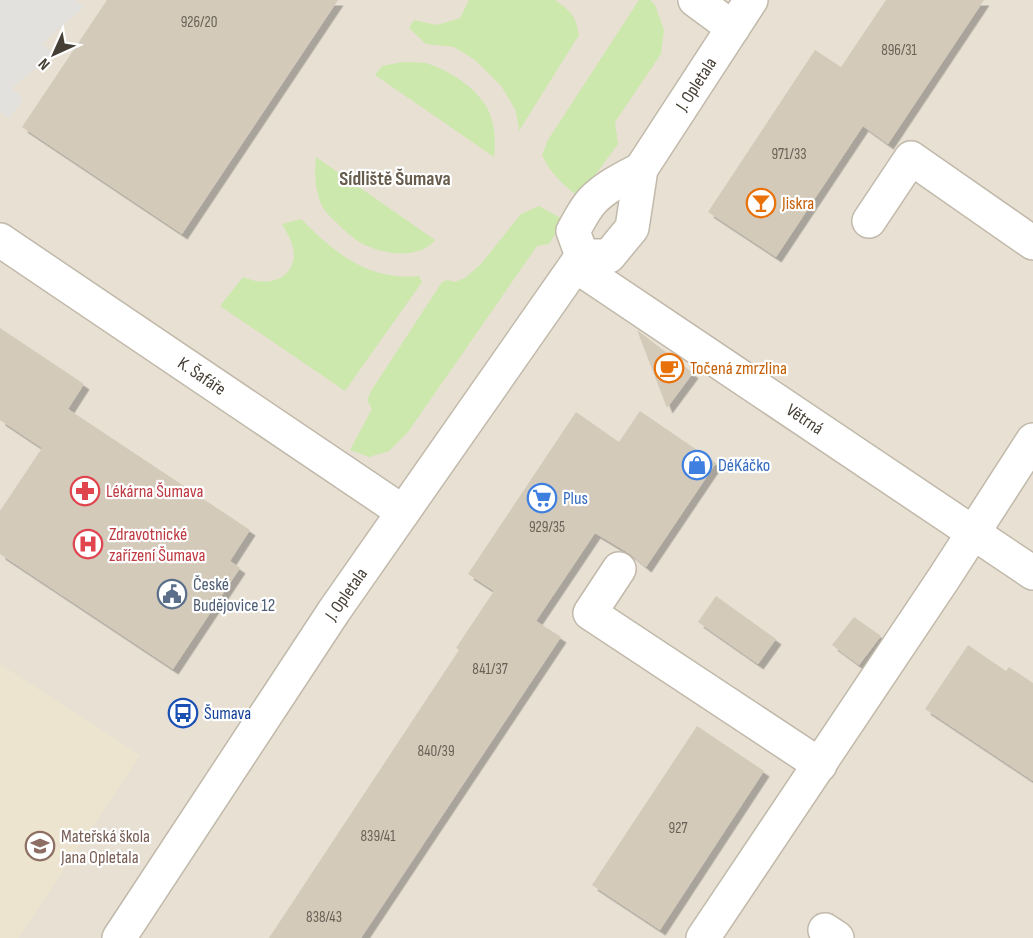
<svg xmlns="http://www.w3.org/2000/svg" width="1033" height="938" viewBox="0 0 1033 938" font-family="'Sofia Sans Condensed',sans-serif">
<style>
.residential{fill:#e7e0d3}
.education{fill:#ece4ce}
.green{fill:#cde8ad}
.parking{fill:#e3e1dd}
.building{fill:#d4caba;filter:url(#shadow)}
.lines{fill:none;stroke-linecap:round;stroke-linejoin:round}
.minor-casing{stroke:#c1b9aa;stroke-width:36}
.minor{stroke:#fff;stroke-width:33}
.labels{text-anchor:middle;stroke-width:4.5;stroke-linejoin:round;paint-order:stroke}
.number-label{font-size:15px;fill:#696156}
.street-label{font-size:18px;fill:#453e34;stroke:#fff}
.food-label{font-size:18px;fill:#c56008;stroke:#fff;text-anchor:start}
.shop-label{font-size:18px;fill:#366cbe;stroke:#fff;text-anchor:start}
.health-label{font-size:18px;fill:#be3a42;stroke:#fff;text-anchor:start}
.service-label{font-size:18px;fill:#4e5e75;stroke:#fff;text-anchor:start}
.transit-label{font-size:18px;fill:#164399;stroke:#fff;text-anchor:start}
.education-label{font-size:18px;fill:#785e54;stroke:#fff;text-anchor:start}
.neighbourhood-label{font-size:20px;font-weight:bold;fill:#685c4c;stroke:#fff}
</style>
<defs>
<filter id="shadow"><feDropShadow dx="5.5" dy="5.5" stdDeviation="0" flood-color="#0004"/></filter>
</defs>
<rect width="100%" height="100%" fill="#f3eee5"/>
<rect class="residential" x="0" y="0" width="1033" height="938"/>
<path class="education" d="M0 664 140 755 18 938H0Z"/>
<g class="green">
<path d="M469 0H555C572 12 575 15 579 35L519 131 516 111 502 87 475 60 454 47 426 44 409 28 414 20 437 25 460 18Z"/>
<path d="M639 0H650L655 5 664 30 661 54 615 122 618 144 579 197C562 184 551 174 542 155L548 140Z"/>
<path d="M402 62C409 62 418 62 425 63 446 68 475 87 486 106 495 121 496 140 494 157L375 75 382 66Z"/>
<path d="M316 157 435 240C418 261 382 254 361 243 352 238 343 229 336 222 331 217 326 213 323 208 315 192 314 174 316 157Z"/>
<path d="M539 206 564 220 549 244 537 246 408 432 389 451 369 457 350 450 372 409 367 400 371 391 442 282 448 280 454 282 465 278 481 264 521 214Z"/>
<path d="M301 219C335 253 368 281 419 276L422 282 345 391 220 306 243 277C263 286 292 283 294 255 294 245 287 232 282 224Z"/>
</g>
<path class="parking" d="M0 0H76L84 7 43 43 53 54 12 88 23 99 9 119 0 112Z"/>
<g class="building">
<path d="M107 0H338L182 234 22 127Z"/>
<path d="M886 0H984L888 144 863 126 776 257 708 212 815 50 841 67Z"/>
<path d="M0 328 84 384 68 409 250 530 230 561 240 568 173 669 0 554V511L42 448 0 420Z"/>
<path d="M637 330 693 373 667 408Z"/>
<path d="M640 411 716 463 646 567 630 554 595 533 536 621 561 637 361 938H269L459 650 456 648 494 591 468 574 576 412 619 442Z"/>
<path d="M716 596 776 639 758 664 698 622Z"/>
<path d="M854 617 881 636 859 665 832 645Z"/>
<path d="M968 645 1006 671 1009 667 1033 683V781L925 709Z"/>
<path d="M697 726 764 771 660 930 592 885Z"/>
</g>
<g class="lines">
<g class="minor-casing">
<g id="minor">
<path d="M695 0 733 28"/>
<path d="M869 221 911 158 1033 243"/>
<path d="M0 240 403 512"/>
<path d="M582 256H609L632 228 641 169 751 0"/>
<path d="M582 256 573 231C579 221 584 210 592 201 605 187 624 178 641 169"/>
<path d="M576 266 1033 573"/>
<path d="M619 569 590 613 820 765"/>
<path d="M825 930 837 938"/>
<path d="M119 938 334 611 582 256"/>
<path d="M703 938 944 578 1033 440"/>
</g>
</g>
<use href="#minor" class="minor"/>
</g>
<defs>
<g id="bar-ring" transform="scale(1.5)"><circle r="9.5" fill="#fff" stroke="#e8710a" stroke-width="1.5"/><path d="M-6-5H6L.8 .8V4.5H3.5V6h-7V4.5H-.8V.8Z" fill="#e8710a"/></g>
<g id="cafe-ring" transform="scale(1.5)"><circle r="9.5" fill="#fff" stroke="#e8710a" stroke-width="1.5"/><path d="M-5.5-4.5H6V0H3Q3 3.5 0 3.5H-2.5Q-5.5 3.5-5.5 0ZM3-3.2v2h1.7v-2ZM-6 4.5H4V6H-6Z" fill="#e8710a"/></g>
<g id="shop-ring" transform="scale(1.5)"><circle r="9.5" fill="#fff" stroke="#3f7fe0" stroke-width="1.5"/><path d="M-5-2.5h2.3a2.7 3.5 0 0 1 5.4 0H5L5.5 6h-11ZM-1.5-2.5h3a1.5 2.3 0 0 0-3 0Z" fill="#3f7fe0"/></g>
<g id="pharmacy-ring" transform="scale(1.5)"><circle r="9.5" fill="#fff" stroke="#e0444e" stroke-width="1.5"/><path d="M-2-6h4v4h4v4h-4v4h-4v-4h-4v-4h4Z" fill="#e0444e"/></g>
<g id="supermarket-ring" transform="scale(1.5)"><circle r="9.5" fill="#fff" stroke="#3f7fe0" stroke-width="1.5"/><path d="M-6-5.5h2.5l.6 2H6L4.5 2H-2.5L-4.4-4H-6ZM-1.5 3.2a1.3 1.3 0 1 0 .1 0ZM3 3.2a1.3 1.3 0 1 0 .1 0Z" fill="#3f7fe0"/></g>
<g id="hospital-ring" transform="scale(1.5)"><circle r="9.5" fill="#fff" stroke="#e0444e" stroke-width="1.5"/><path d="M-5-5h3v3.5h4V-5h3V5h-3V1.5h-4V5h-3Z" fill="#e0444e"/></g>
<g id="civic-ring" transform="scale(1.5)"><circle r="9.5" fill="#fff" stroke="#5c6f8a" stroke-width="1.5"/><path d="M-.6-6.5H3V-4.5H.6V-3L4-1V1h2V6H-6V1h2V-1L-.6-3ZM-1.2 2.5V6h2.4V2.5Z" fill="#5c6f8a"/></g>
<g id="bus-ring" transform="scale(1.5)"><circle r="9.5" fill="#fff" stroke="#1a4fb4" stroke-width="1.5"/><path d="M-5-6H5V4H4V6H2V4H-2V6H-4V4H-5ZM-3.5-4V0h7V-4ZM-3.5 1.2v1.5H-2V1.2ZM2 1.2v1.5H3.5V1.2Z" fill="#1a4fb4"/></g>
<g id="school-ring" transform="scale(1.5)"><circle r="9.5" fill="#fff" stroke="#8d6e63" stroke-width="1.5"/><path d="M0-5L7-2L0 1L-7-2ZM-4 1L0 2.5L4 1V4Q0 6-4 4Z" fill="#8d6e63"/></g>
</defs>
<g fill-rule="evenodd">
<use href="#bar-ring" x="761" y="203"/>
<use href="#cafe-ring" x="669" y="368"/>
<use href="#shop-ring" x="697" y="465"/>
<use href="#pharmacy-ring" x="85" y="491"/>
<use href="#supermarket-ring" x="542" y="498"/>
<use href="#hospital-ring" x="88" y="544"/>
<use href="#civic-ring" x="172" y="594"/>
<use href="#bus-ring" x="183" y="713"/>
<use href="#school-ring" x="40" y="846"/>
</g>
<g class="labels">
<g class="number-label">
<text x="199" y="27">926/20</text>
<text x="899" y="55">896/31</text>
<text x="789" y="159">971/33</text>
<text x="547" y="532">929/35</text>
<text x="490" y="674">841/37</text>
<text x="436" y="756">840/39</text>
<text x="678" y="833">927</text>
<text x="378" y="841">839/41</text>
<text x="324" y="922">838/43</text>
</g>
<g class="street-label">
<text transform="translate(696 84) rotate(-57)" y="6">J. Opletala</text>
<text transform="translate(202 376) rotate(34)" y="6">K. Šafáře</text>
<text transform="translate(805 419) rotate(34)" y="6">Větrná</text>
<text transform="translate(346 594) rotate(-55)" y="6">J. Opletala</text>
</g>
<g class="food-label">
<text x="782" y="209">Jiskra</text>
<text x="690" y="374">Točená zmrzlina</text>
</g>
<g class="shop-label">
<text x="718" y="471">DéKáčko</text>
<text x="563" y="504">Plus</text>
</g>
<g class="health-label">
<text x="106" y="497">Lékárna Šumava</text>
<text x="109" y="540">Zdravotnické<tspan x="109" dy="21">zařízení Šumava</tspan></text>
</g>
<g class="service-label">
<text x="193" y="590">České<tspan x="193" dy="21">Budějovice 12</tspan></text>
</g>
<g class="transit-label">
<text x="204" y="719">Šumava</text>
</g>
<g class="education-label">
<text x="61" y="842">Mateřská škola<tspan x="61" dy="21">Jana Opletala</tspan></text>
</g>
<g class="neighbourhood-label">
<text x="395" y="185">Sídliště Šumava</text>
</g>
</g>
<g transform="translate(54 54) rotate(225)" stroke="#ffffff" stroke-width="4.5" paint-order="stroke">
<path d="M0-4.5L10 22L0 15L-10 22Z" fill="#453e34"/>
<text y="-9" font-size="16" font-weight="bold" text-anchor="middle" fill="#453e34">N</text>
</g>
</svg>
